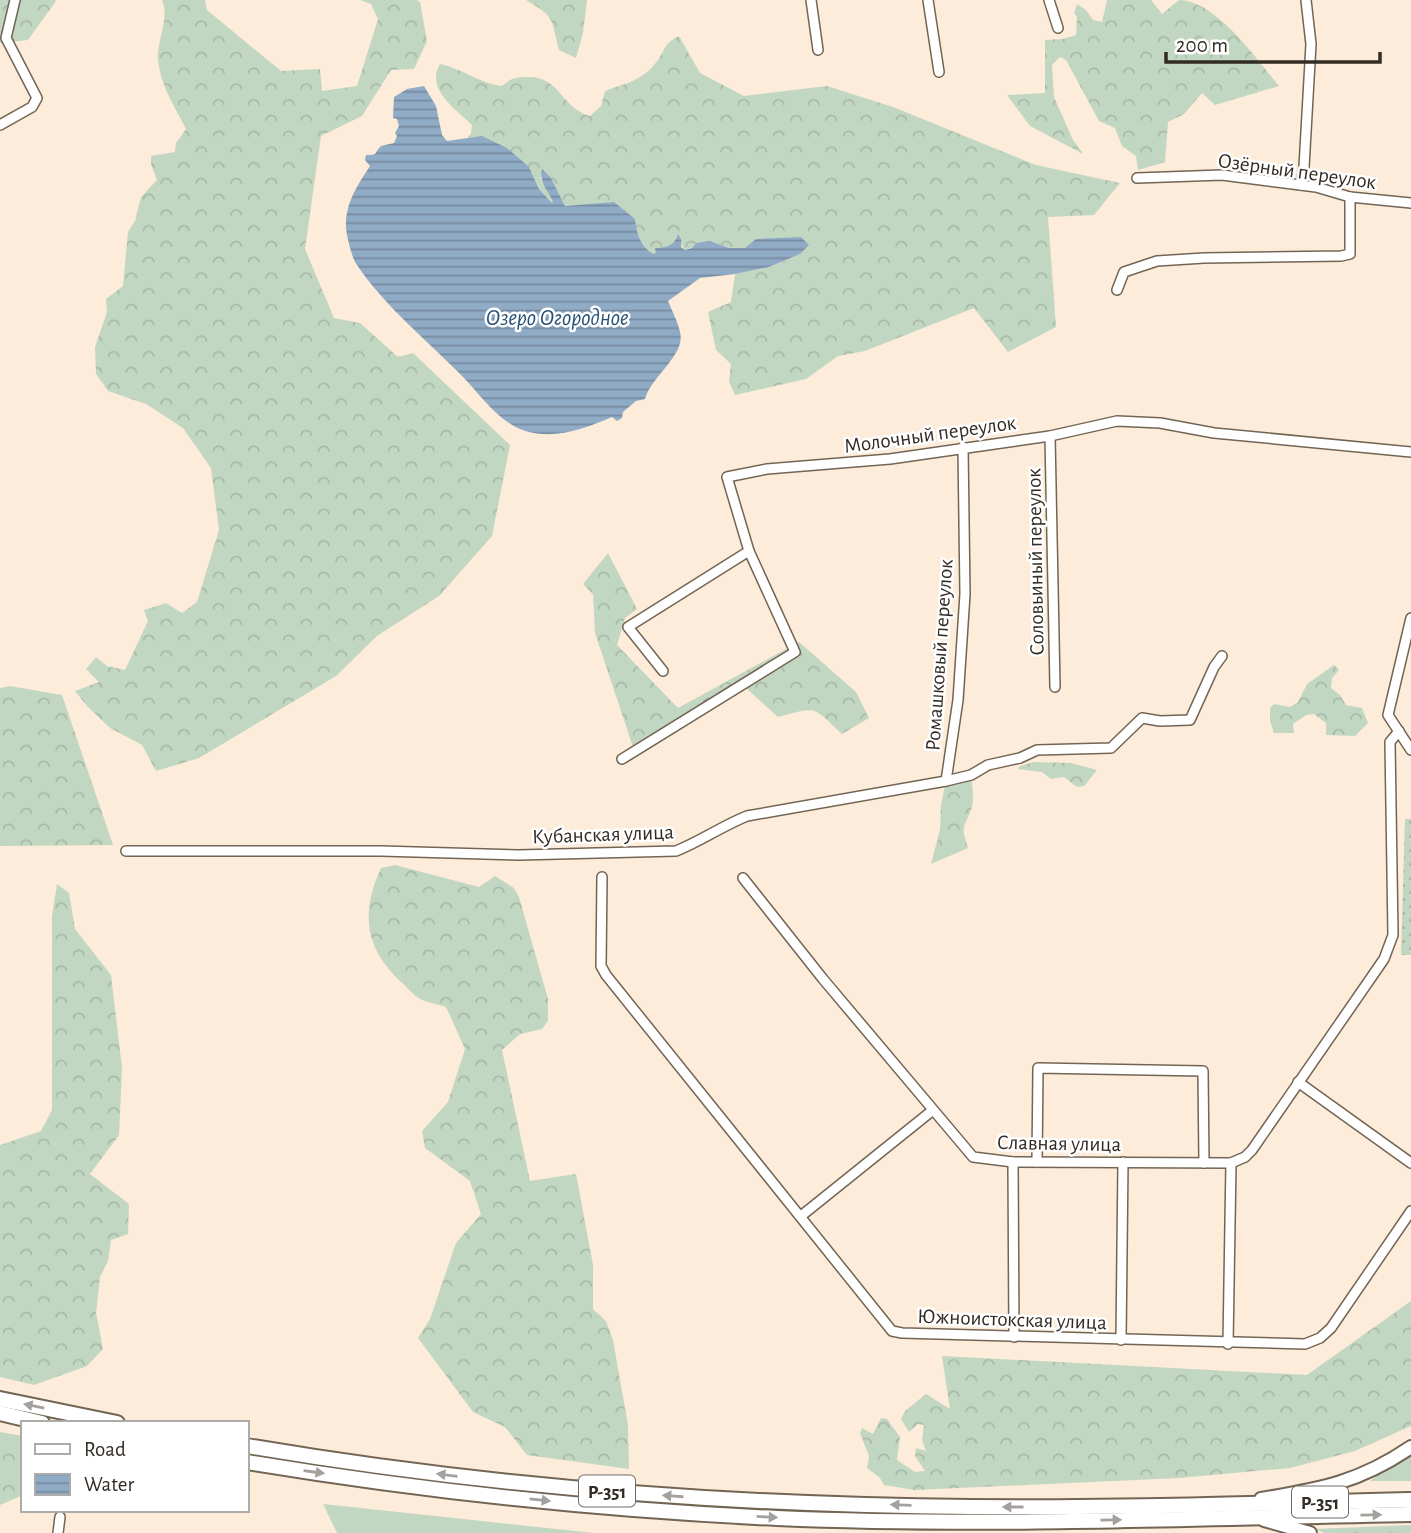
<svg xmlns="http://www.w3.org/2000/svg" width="1411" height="1533" viewBox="0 0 1411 1533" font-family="'Alegreya Sans',sans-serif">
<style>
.grass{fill:#c2d7c2}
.forest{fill:url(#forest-crowns)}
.park{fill:url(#park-dots)}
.water{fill:url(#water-rules)}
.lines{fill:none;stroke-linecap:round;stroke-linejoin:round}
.minor-casing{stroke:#736554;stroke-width:12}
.secondary-casing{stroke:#736554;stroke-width:16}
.trunk-casing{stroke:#736554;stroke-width:18}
.minor{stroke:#fff;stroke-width:9}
.secondary{stroke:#fff;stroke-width:12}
.trunk{stroke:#fff;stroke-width:14}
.oneway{fill:#a3a09d}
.labels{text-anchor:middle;stroke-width:5;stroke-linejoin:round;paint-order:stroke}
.shield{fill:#fff;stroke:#706b66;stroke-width:2}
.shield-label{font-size:19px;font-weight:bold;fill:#322c25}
.street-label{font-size:21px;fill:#322c25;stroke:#fff}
.water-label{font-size:23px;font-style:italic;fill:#295278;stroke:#fff}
</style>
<defs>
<pattern id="forest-crowns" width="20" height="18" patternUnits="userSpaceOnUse" patternTransform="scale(1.75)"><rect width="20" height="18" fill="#c2d7c2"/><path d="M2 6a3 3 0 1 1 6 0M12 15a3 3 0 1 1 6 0" fill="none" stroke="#a7b9a7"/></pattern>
<pattern id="park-dots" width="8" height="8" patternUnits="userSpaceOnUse" patternTransform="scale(1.75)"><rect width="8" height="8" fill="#c2d7c2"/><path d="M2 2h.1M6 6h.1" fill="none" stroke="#a7b9a7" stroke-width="1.8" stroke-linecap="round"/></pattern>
<pattern id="water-rules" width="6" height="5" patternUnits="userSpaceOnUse" patternTransform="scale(1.75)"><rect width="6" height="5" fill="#90abc5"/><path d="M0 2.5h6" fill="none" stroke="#768ba0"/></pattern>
</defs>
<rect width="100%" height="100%" fill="#fcecd9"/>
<g class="grass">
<path d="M1411 1452V1481H1370Z"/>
<path d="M323 1504 594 1533H337Z"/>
</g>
<g class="forest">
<path d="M0 0H55L56 1 28 40 0 43Z"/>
<path d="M162 0H205L207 10 281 71 320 69 322 91 357 86 378 19 371 4 360 0H417L420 2 427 41 414 69 391 70 362 116 321 136 305 249 334 318 360 323 398 357 413 353 510 445 492 536 439 596 377 636 336 676 199 758 156 771 142 745 110 728 87 706 75 691 99 682 86 669 96 657 107 666 125 670 148 621 144 610 166 603 182 613 197 602 219 530 211 468 183 428 146 404 108 391 96 374 95 347 107 312 106 299 123 286 128 232 135 221 141 197 157 180 151 164V156L175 152 176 143 186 129C175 107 160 85 158 59 157 38 170 19 162 0Z"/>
<path d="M526 0H587L583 33 576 58 559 50C551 18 555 17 526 0Z"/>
<path d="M1107 0H1151L1162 14 1179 0C1216 0 1257 60 1279 86L1215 105 1202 93 1184 114 1168 122 1165 162 1138 170 1136 156 1122 146 1115 128 1099 121 1066 60 1060 57 1052 65 1054 97 1073 140 1083 154 1030 126 1007 95 1045 93V40L1063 39 1076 35 1077 16 1074 14 1077 4 1086 10 1093 20 1102 22Z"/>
<path d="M679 36 700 73 744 96 827 86 893 107 1036 165 1120 183 1094 215 1048 217 1056 327 1008 352 974 308 865 351 838 356 806 379 735 395 729 382 731 364 716 350 708 312 731 302 735 274 769 267 800 254 773 239H756L746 248H729L710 241 685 250 677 239 670 246 653 255C641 246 637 235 635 220L615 203 565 206 551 178 540 177 553 202 552 203 539 189 529 167 482 136 467 139 471 133 472 125C456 109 425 89 440 64 464 69 478 83 502 86 511 78 516 77 527 77 560 76 560 107 590 116L601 106 605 91C623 84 641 81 654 65 665 53 662 44 679 36Z"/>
<path d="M608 553 637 609 625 618 617 645 678 708 799 642 856 692 869 718 842 734C812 706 819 706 778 717L746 688 633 747 595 633 593 594 583 584Z"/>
<path d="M1334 665 1339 670 1332 678 1331 688 1340 695 1346 705 1362 708 1368 723 1355 736 1326 735V723L1314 714 1306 715 1293 724 1294 733H1274L1270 721V708L1274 704 1290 707 1298 702 1307 684Z"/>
<path d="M10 686 62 695 113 845 0 846V688Z"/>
<path d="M1034 762 1071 763 1097 770 1084 786 1077 787 1064 777 1051 779 1042 772 1018 769 1020 766Z"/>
<path d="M971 775C972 784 975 801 971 810 963 830 961 825 968 848L931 864 940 830 941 805 946 781Z"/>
<path d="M395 865 479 887 495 876 514 888 519 897 548 999V1021L542 1029 520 1034 502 1050 530 1181 576 1174 593 1265V1309L606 1321 613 1340 628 1425 629 1469 527 1455 505 1427 473 1412 418 1338 430 1319 456 1243 481 1214 470 1181 425 1148 422 1131 448 1102 465 1049 446 1007C438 1004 428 1003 420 999 413 995 406 986 400 981 364 947 361 912 381 868Z"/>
<path d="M57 884 69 893 75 929 111 975 122 1068 119 1135 90 1174 129 1204 128 1234 111 1240 108 1261 100 1277 96 1313 103 1349 87 1366 34 1385 0 1377V1145L41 1131 52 1110V916Z"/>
<path d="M1411 1301V1426L1355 1451 1290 1468 1179 1478 915 1490 884 1485 880 1478 867 1468 869 1456 860 1433 862 1428 873 1434 881 1418 887 1419 900 1437 897 1460 915 1472 925 1471 915 1456 916 1448 926 1451 922 1440 924 1425 918 1424 909 1432 901 1419 905 1411 926 1394 950 1409 942 1356 1307 1375Z"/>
<path d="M0 1432 23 1436V1495L0 1505Z"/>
<path d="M1411 1525V1533H1325L1314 1529Z"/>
</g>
<path class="park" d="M1405 819H1411V955H1401Z"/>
<path class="water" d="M424 86 436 106 442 135 447 141 482 136 507 148 529 167 539 189 552 203 553 202C548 190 539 183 542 169L551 178 565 206 614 202 635 219C637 234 640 246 653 254L656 253 655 248C665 248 675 246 678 234L681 239V247L685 250 692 248 697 243 710 241 729 248H745L756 239 801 237 809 245 800 254 769 267 735 274 700 278 668 301C672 311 678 322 680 332 686 355 651 376 645 399L636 401 623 412 622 418 617 421 612 417C586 428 558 439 529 432 502 426 482 397 464 378 428 341 386 308 357 265 352 258 349 244 347 235 342 209 356 187 370 166L365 160 366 155C379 155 373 154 381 146L394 143 397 136 395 133 399 126 397 119 393 118 394 97 407 89Z"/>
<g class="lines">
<g class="minor-casing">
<g id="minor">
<path d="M811 0 818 50"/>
<path d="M928 0 939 72"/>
<path d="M1049 0 1058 28"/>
<path d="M0 125 32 107 37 98 6 38 15 0"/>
<path d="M1137 178 1222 175 1316 187 1350 197 1411 203"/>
<path d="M1301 185 1304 167 1311 44 1306 0"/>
<path d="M1117 290 1124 272 1157 261 1204 258 1341 256 1350 254V197"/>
<path d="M1050 436 1055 687"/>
<path d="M1411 618 1388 715 1411 750"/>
<path d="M663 671 628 627 749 551 727 477 767 469 890 459 1050 436 1117 421 1160 423 1214 433 1411 452"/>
<path d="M622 759 795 652 749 551"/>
<path d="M946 781 958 700 965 594 963 447"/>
<path d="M126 851H381L519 855 676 851C701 841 722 826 747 816L946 781 971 775 988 765 1020 758 1037 750 1111 748 1142 718 1160 721 1190 720 1214 667 1222 656"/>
<path d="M602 877 601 966 606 975 892 1331 902 1333 1305 1344 1320 1338 1331 1328 1411 1211"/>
<path d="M743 878 823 979 973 1157 1013 1162 1231 1163 1245 1157 1252 1150 1384 959 1393 935 1390 742 1399 731"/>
<path d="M1298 1082 1411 1163"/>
<path d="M1013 1162 1014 1337"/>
<path d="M1037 1162 1038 1068 1203 1071 1204 1163"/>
<path d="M801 1216 933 1110"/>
<path d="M1121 1340 1123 1162"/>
<path d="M1228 1344 1231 1163"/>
<path d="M58 1533 60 1517"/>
</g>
</g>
<g class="secondary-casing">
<g id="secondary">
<path d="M1261 1499C1321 1489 1360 1482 1411 1447"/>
<path d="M1264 1520 1310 1533"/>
</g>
</g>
<g class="trunk-casing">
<g id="trunk">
<path d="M0 1399 117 1423"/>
<path d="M0 1413 42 1423"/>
<path d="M247 1446C486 1487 729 1505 971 1507 1118 1508 1264 1504 1411 1500"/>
<path d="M247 1462C422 1491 600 1510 777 1518 988 1527 1200 1518 1411 1514"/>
</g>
</g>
<use href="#minor" class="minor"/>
<use href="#secondary" class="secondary"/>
<use href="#trunk" class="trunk"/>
</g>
<defs><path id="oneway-solid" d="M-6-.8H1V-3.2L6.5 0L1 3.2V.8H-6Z" transform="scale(1.75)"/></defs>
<g class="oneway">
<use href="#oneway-solid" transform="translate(34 1406) rotate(-168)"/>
<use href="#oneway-solid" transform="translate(314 1472) rotate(8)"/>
<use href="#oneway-solid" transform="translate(447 1475) rotate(-173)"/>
<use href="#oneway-solid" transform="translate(673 1496) rotate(-176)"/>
<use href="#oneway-solid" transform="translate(540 1500) rotate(6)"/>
<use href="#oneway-solid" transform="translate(901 1505) rotate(-178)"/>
<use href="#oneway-solid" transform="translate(1013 1507) rotate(180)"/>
<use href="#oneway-solid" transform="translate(1371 1515) rotate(-1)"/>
<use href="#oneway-solid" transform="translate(767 1517) rotate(3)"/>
<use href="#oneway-solid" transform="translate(1111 1520) rotate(-1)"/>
</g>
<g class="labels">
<g class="shield">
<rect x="579" y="1475.5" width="56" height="31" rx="5"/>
<rect x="1292" y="1486.5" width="56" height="31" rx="5"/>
</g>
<g class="shield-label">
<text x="607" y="1498">Р-351</text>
<text x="1320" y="1509">Р-351</text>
</g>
<g class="street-label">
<text transform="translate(1297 171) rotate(8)" y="7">Озёрный переулок</text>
<text transform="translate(930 434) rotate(-8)" y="7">Молочный переулок</text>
<text transform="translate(1035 562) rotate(-91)" y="7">Соловьиный переулок</text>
<text transform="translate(939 655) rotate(-86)" y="7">Ромашковый переулок</text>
<text transform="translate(603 834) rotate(-2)" y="7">Кубанская улица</text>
<text transform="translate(1059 1143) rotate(1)" y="7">Славная улица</text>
<text transform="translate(1012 1319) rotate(2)" y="7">Южноистокская улица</text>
</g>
<g class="water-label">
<text x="557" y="325">Озеро Огородное</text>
</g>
</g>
<rect x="21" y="1421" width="228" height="91" fill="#ffffff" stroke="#adaba8" stroke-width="2"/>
<rect x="35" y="1444" width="35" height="10" fill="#ffffff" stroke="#adaba8" stroke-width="2"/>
<text x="84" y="1456" font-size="21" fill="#322c25">Road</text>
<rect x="35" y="1474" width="35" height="21" fill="url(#water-rules)" stroke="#adaba8" stroke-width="2"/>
<text x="84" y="1491" font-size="21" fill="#322c25">Water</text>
<path d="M1166 52v10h214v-10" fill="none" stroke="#322c25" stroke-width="3.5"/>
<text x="1176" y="52" font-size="21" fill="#322c25" stroke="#ffffff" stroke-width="5" paint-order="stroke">200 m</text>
</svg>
